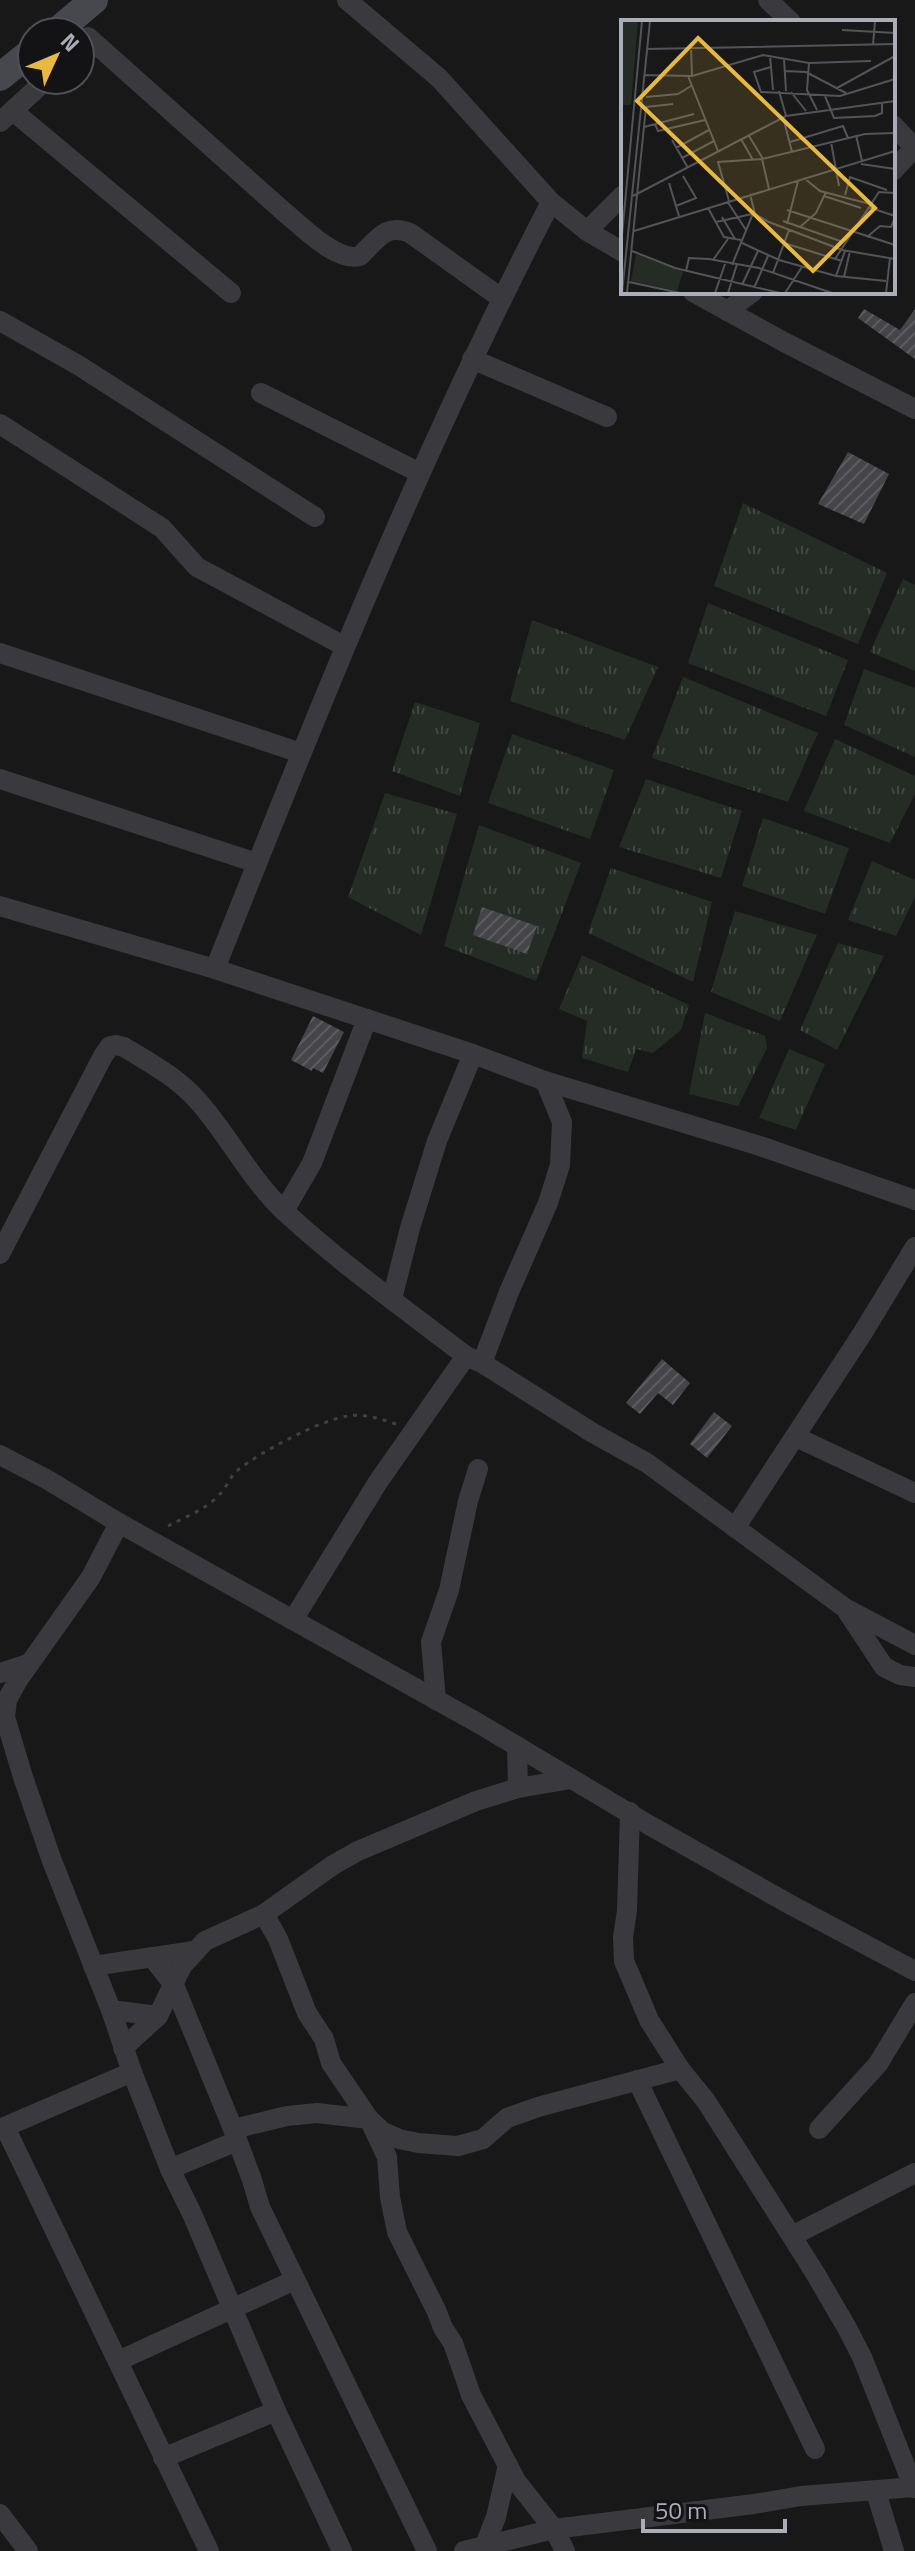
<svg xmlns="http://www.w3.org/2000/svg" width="915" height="2551" viewBox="0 0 915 2551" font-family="'Titillium Web',sans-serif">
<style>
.grass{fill:url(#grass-tufts);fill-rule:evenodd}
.building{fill:url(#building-hatch)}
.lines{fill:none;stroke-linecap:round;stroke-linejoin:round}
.path{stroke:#3f4045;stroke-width:3;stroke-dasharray:4 6;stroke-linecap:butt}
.street{stroke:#39393e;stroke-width:20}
.secondary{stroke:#47484e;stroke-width:28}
.inset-road{fill:none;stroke:#535459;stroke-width:2}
.view{fill:#e8b942;fill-opacity:0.15;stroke:#e8b942;stroke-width:4}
.inset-edge{fill:none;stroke:#abaeb8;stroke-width:4}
</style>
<defs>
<pattern id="grass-tufts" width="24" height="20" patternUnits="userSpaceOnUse" patternTransform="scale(2)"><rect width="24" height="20" fill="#242c25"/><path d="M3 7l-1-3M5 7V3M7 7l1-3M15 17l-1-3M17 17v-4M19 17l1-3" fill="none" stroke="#414843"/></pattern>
<pattern id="building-hatch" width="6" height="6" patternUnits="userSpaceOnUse" patternTransform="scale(2)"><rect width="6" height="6" fill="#454549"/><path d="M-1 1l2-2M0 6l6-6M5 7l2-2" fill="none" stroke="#5d5d61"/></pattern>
</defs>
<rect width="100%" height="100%" fill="#181819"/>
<g class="grass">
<path d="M743 503 887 573 858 644 714 586Z"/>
<path d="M903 579 915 585V671L870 652Z"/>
<path d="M708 603 848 660 826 716 688 663Z"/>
<path d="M532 620 658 667 625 740 510 701Z"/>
<path d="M864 669 915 688V757L844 725Z"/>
<path d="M683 677 818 733 788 802 652 758Z"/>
<path d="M415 702 480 723 460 796 392 771Z"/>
<path d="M512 734 614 770 590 839 488 803Z"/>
<path d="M835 739 915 776V794L890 843 804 811Z"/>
<path d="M646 779 742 811 721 878 619 847Z"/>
<path d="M385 793 457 814 421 935 348 897Z"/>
<path d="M763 818 849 848 825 914 742 886Z"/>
<path d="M479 825 581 863 536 981 444 946ZM482 908 536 926 527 953 473 935Z"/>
<path d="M872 861 915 880V897L896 936 848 920Z"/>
<path d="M611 868 712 902 693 982 588 933Z"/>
<path d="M735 911 817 935 780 1021 711 992Z"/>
<path d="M838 943 884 956 837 1050 800 1030Z"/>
<path d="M582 955 689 1005 681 1030 653 1053 636 1049 628 1072 582 1058 587 1021 559 1009Z"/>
<path d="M705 1013 765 1036 767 1048 738 1106 689 1094Z"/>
<path d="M789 1049 825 1064 796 1130 759 1118Z"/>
</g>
<g class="building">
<path d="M864 309 900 330 915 309V359L858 318Z"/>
<path d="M848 452 889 474 864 524 818 504Z"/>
<path d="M482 907 537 926 527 954 473 935Z"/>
<path d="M313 1016 344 1032 323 1073 313 1068 312 1071 291 1060Z"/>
<path d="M662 1359 690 1383 673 1405 658 1393 640 1414 626 1403Z"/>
<path d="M714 1412 732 1426 707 1458 690 1444Z"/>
</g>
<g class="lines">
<path class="path" d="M168 1526C185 1517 207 1509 220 1494 227 1487 230 1476 238 1470 260 1452 320 1420 348 1416 363 1413 381 1419 396 1424"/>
<g class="street">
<path d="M347 0 439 78 551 202 587 231 623 252"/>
<path d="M768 0 791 22"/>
<path d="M88 37 282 210C300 225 337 263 360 256 377 240 385 223 410 233L501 298"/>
<path d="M13 111 231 293"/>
<path d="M0 122 46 80"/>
<path d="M893 125 915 148"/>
<path d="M893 171 915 147"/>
<path d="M587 231 623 195"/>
<path d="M693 292 784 342 915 409"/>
<path d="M727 311 753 292"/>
<path d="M0 321 78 365 315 517"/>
<path d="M472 359 607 417"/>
<path d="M261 393 420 473"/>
<path d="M0 424 162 528 197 567 344 646"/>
<path d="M0 653 301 753"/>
<path d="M0 779 257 863"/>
<path d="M0 906 215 969 473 1054 545 1081 760 1146 915 1200"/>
<path d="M215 969C318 709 422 450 551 202"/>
<path d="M284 1211 312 1163 367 1019"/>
<path d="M0 1254 103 1056 110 1046 116 1045 124 1047C150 1063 177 1077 198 1101 229 1136 250 1179 284 1211 341 1264 405 1309 466 1356L482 1363 593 1433 647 1463 845 1608 915 1645"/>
<path d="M392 1299 410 1228 437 1141 473 1054"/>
<path d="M482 1363 509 1292 548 1203 560 1165 562 1122 545 1081"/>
<path d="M796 1437 915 1493"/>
<path d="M0 1455 48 1480 119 1523 478 1723 649 1825 791 1905 915 1971"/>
<path d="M119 1523 91 1577 18 1680 7 1700 5 1717 23 1777 52 1861 111 2010 132 2072 170 2169 193 2216 276 2411 342 2551"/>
<path d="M735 1528 862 1334 915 1247"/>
<path d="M847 1611 884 1667 900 1675 915 1677"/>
<path d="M293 1620 378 1482 466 1356"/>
<path d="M0 1673 28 1664"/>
<path d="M436 1700 431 1642 449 1590 468 1501 478 1469"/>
<path d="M517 1746 518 1788"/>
<path d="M630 1812 627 1911 623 1937 624 1961 649 2020 680 2069 706 2101 815 2273 847 2328 862 2357 914 2488"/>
<path d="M264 1914 278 1939 307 2013 324 2039 331 2063 369 2119 387 2157 390 2197 397 2232 437 2312 443 2328 453 2343 471 2395 516 2481 554 2529 565 2551"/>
<path d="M152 1957 174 1985 233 2129 252 2180 260 2207 427 2551"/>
<path d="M93 1966 194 1951"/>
<path d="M111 2010 158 2016"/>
<path d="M123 2048 158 2016 182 1966 205 1941 264 1914 333 1865 358 1851 476 1801 518 1788 571 1779"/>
<path d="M637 2080 815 2449"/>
<path d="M5 2127 209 2551"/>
<path d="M0 2129 132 2072"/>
<path d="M233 2129 287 2116 317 2113 369 2119 383 2132 399 2139 418 2143 458 2146 483 2139 507 2118 538 2107 680 2069"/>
<path d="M819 2129 878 2064 915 2003"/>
<path d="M170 2169 237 2141"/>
<path d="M792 2236 915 2173"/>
<path d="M118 2361 295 2280"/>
<path d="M163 2458 276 2411"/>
<path d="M876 2492 894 2551"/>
<path d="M0 2514 28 2551"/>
<path d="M485 2545 496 2517 508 2465"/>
<path d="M464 2551 554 2529 754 2504 801 2496 915 2487"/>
</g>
<g class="secondary">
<path d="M56 32 94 0"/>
<path d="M0 77 32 51"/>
</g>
</g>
<g transform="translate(621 20)">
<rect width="274" height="274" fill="#181819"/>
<path d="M0 1H17L10 85H0ZM15 234 62 252 56 271 10 261Z" fill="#242c25"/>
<path class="inset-road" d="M221 10 274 13M252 25 254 1M70 28 71 56M26 29 274 24M149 36 152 70M163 39 165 71M188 43 186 70 196 90M150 47 133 52 140 72 219 76 274 59M164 51 185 52 225 73M24 55 71 56 142 35 188 43 250 41M67 56 97 131M216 68 274 36M158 71 165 96M170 72 185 91M204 76 213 98 254 96 261 93V84M25 77 57 74 70 66M25 87 52 84M162 97 171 132M34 104 37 111 84 100M23 107 73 94M235 115 241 141M128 116 142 139M120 119 132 140M51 120 67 148M169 122 222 106 227 118M210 122 218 166M55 128 88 110M61 138 93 121M141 139 148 169M240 144 274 149M183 158 199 171 249 184M48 163 58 196M129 174 134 194 148 202 221 230 274 239M224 175 229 157 266 170M12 176 165 96 274 81M203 176 240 188M106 181 125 210M108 181 97 142 141 139 244 114 274 113M55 186 75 178 62 156M247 187 274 196M87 188 103 217 120 220M166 190 274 225M101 197 114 219M162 201 222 222M95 202 131 194M166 204 177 161M179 207 195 193 205 172M13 211 274 131M246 217 259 206 270 207 274 198M119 222 158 240 215 256 265 261M163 223 221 241M0 226 21 1M11 231 54 248 159 273M214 239 258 172 274 173M92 240 107 219M111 245 133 191M65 251 68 238 88 239 138 248 211 273M152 253 168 210M215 256 224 231M223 257 229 231M8 262 59 273M121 265 137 231M133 268 147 236M1 273 29 1M6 273 25 87M94 273 104 244M107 273 116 244M164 273 181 247M265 273 269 238"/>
<path class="view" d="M77 18 254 188 192 251 16 81Z"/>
<rect width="274" height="274" class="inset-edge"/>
</g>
<g transform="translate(56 56) rotate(46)"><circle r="38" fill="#131315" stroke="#505156" stroke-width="2"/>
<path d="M0-6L14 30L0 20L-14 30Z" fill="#e8b942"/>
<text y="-12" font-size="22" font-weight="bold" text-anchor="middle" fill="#abaeb8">N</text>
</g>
<path d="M643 2519v12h142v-12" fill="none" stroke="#abaeb8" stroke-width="4"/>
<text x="655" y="2519" font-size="24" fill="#abaeb8" stroke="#131315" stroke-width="6" paint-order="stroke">50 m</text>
</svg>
